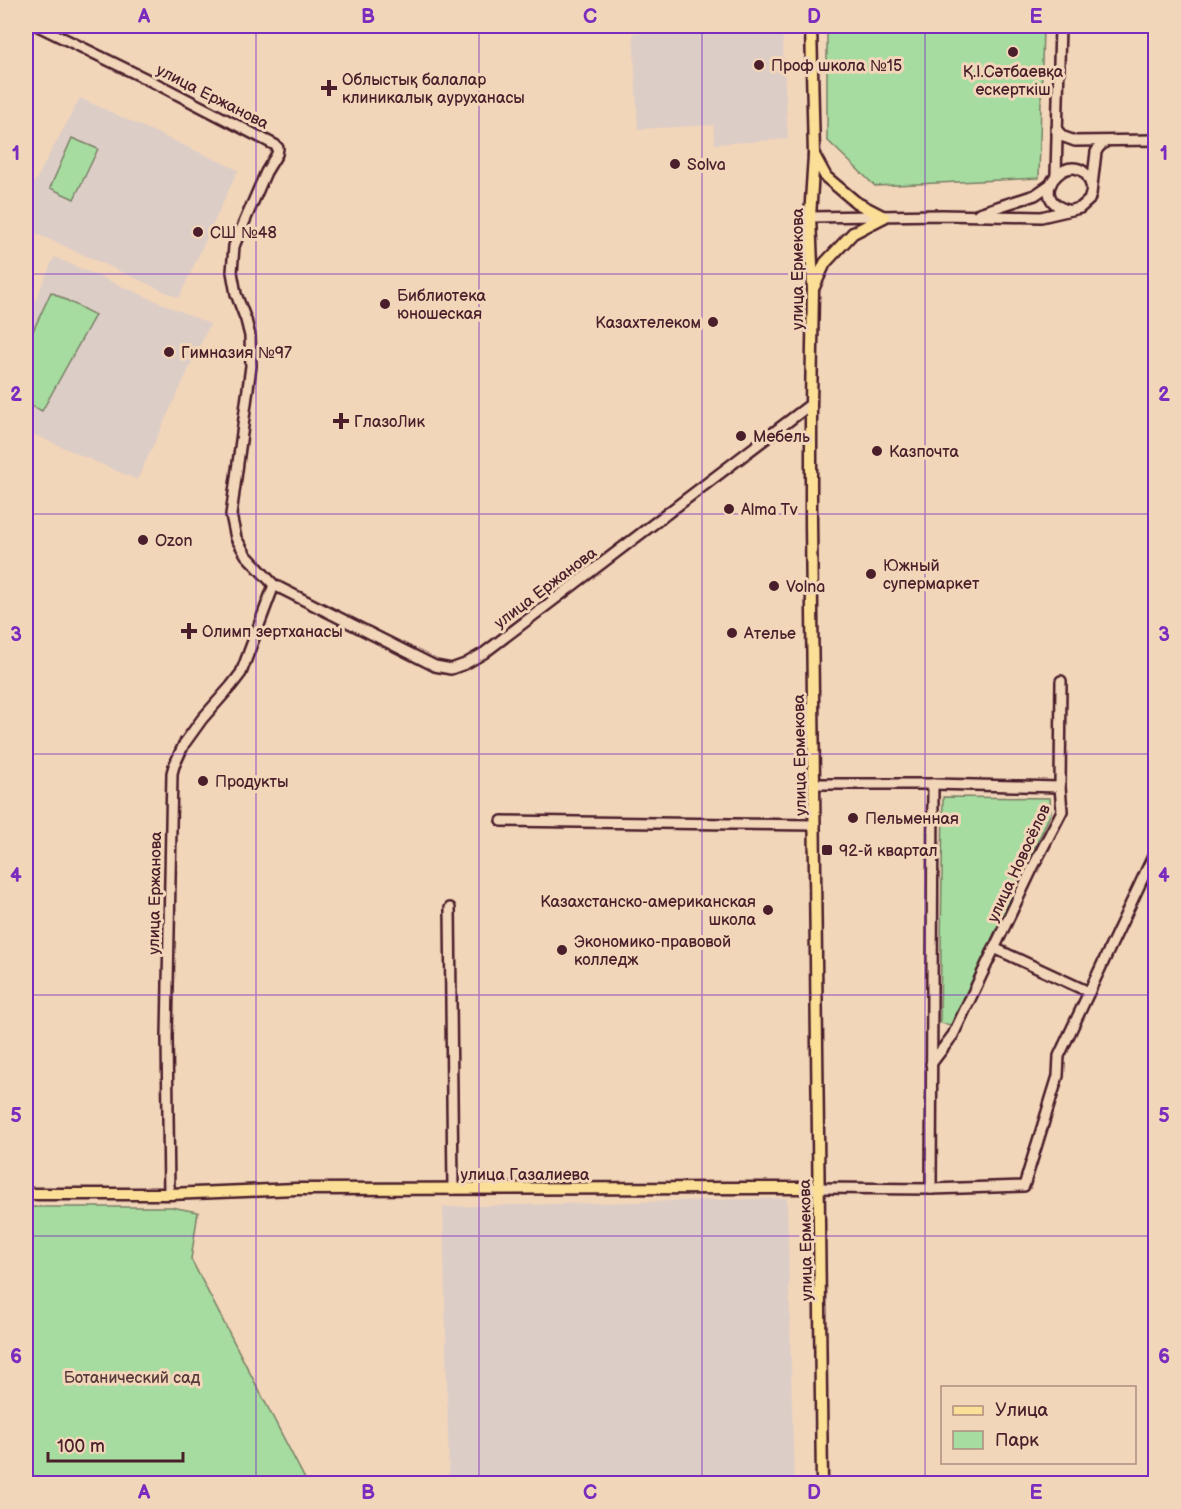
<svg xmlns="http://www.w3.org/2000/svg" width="1181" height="1509" viewBox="0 0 1181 1509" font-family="'Balsamiq Sans',sans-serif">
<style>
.built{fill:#ddcdc7}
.green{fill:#a6dc9f;stroke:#787e65;stroke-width:1.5}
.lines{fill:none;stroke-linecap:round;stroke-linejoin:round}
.minor-casing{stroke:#4a1f2b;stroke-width:14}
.major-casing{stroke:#4a1f2b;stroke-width:15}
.minor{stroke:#f2d6b9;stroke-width:9}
.major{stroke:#fbdf96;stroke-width:10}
.grid{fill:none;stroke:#7b2cbf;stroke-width:1.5;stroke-opacity:0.55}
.poi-dot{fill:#4a1f2b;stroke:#f2d6b9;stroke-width:2}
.labels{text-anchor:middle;stroke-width:6;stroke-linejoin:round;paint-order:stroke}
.poi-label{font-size:16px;fill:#4a1f2b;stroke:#f2d6b9;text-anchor:start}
.street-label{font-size:16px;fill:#4a1f2b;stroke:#f2d6b9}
.park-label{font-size:16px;fill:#583b3c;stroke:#f2d6b9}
.neatline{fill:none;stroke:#7b2cbf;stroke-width:2}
.grid-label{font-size:20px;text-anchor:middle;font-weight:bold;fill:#7b2cbf}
</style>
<rect width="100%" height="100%" fill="#f2d6b9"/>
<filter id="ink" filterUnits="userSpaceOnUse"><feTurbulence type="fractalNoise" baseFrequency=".0167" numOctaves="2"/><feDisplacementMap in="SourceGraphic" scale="12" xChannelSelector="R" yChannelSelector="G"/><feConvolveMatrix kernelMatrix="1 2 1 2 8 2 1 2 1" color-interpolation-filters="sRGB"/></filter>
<g filter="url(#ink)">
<g class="built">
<path d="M748 26H782L788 139 715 144 713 125 638 129 633 33Z"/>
<path d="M80 98 238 170 179 298 26 229V198Z"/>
<path d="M54 257 210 324 137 480 26 431V323Z"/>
<path d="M787 1198 794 1483H449L443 1207Z"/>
</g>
<g class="green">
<path d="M827 26H1043L1039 178 875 186 827 140Z"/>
<path d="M72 138 98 149 74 199 50 188Z"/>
<path d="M51 292 95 315 42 411 26 403V346Z"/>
<path d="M943 797 1050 798 1051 813 951 1025 940 1023Z"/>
<path d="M26 1207H171L198 1212 191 1259 307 1483H26Z"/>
</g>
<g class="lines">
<g class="minor-casing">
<g id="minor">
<path d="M38 26 165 88 275 145 278 148 277 154 266 172 234 246 232 272 236 294 246 320 250 336 251 366 231 515 236 538 246 555 274 585 435 666 451 669 465 664 484 653 811 404"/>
<path d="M1056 130 1064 137 1075 141 1156 140"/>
<path d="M1056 175 1060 26"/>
<path d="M1067 210C1020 195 1079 141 1091 185"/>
<path d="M979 213 1035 195 1051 184"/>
<path d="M810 217 942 215 1041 217 1080 208 1089 200 1091 194 1096 152 1099 147 1105 142"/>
<path d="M814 784H933L1060 787"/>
<path d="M502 821 815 825"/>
<path d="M450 908 453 1189"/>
<path d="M994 948 1089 992"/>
<path d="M931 1064 953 1035 1033 867 1062 811 1060 787 1061 681"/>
<path d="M819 1188 931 1189 1024 1186 1058 1076 1059 1056 1156 850"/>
<path d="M931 1189 933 784"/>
<path d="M169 1194 167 1037 172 773 174 766 184 744 202 719 231 686 241 673 274 585"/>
</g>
</g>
<g class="major-casing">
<g id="major">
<path d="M811 26 814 155 810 217 813 290 811 404V522L822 1484"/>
<path d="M814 155 826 177 857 203 884 217"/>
<path d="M814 287 825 263 853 233 884 217"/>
<path d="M26 1194H169L296 1189 819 1188"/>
</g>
</g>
<use href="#minor" class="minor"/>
<use href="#major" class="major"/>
</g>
</g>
<path class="grid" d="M256 26V1484M479 26V1484M702 26V1484M925 26V1484M26 274H1156M26 514H1156M26 754H1156M26 995H1156M26 1236H1156"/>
<g class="poi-dot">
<circle cx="1013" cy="52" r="6"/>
<circle cx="759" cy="65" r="6"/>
<path d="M326 79h6v6h6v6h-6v6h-6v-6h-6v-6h6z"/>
<circle cx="675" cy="164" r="6"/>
<circle cx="198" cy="232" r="6"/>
<circle cx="385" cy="304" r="6"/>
<circle cx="713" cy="322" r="6"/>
<circle cx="169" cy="352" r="6"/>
<path d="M338 412h6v6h6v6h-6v6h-6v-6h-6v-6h6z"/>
<circle cx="741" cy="436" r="6"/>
<circle cx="877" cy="451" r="6"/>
<circle cx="729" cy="509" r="6"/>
<circle cx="143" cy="540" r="6"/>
<circle cx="871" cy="574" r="6"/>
<circle cx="774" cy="586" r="6"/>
<path d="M186 622h6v6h6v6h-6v6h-6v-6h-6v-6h6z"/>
<circle cx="732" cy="633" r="6"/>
<circle cx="203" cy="781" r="6"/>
<circle cx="853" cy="818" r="6"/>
<rect x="821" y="844" width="12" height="12" rx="3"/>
<circle cx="768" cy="910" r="6"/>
<circle cx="562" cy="950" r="6"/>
</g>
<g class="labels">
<g class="poi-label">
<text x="771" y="71">Проф школа №15</text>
<text x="1013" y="77" text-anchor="middle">Қ.І.Сәтбаевқа<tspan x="1013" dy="18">ескерткіш</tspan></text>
<text x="342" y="85">Облыстық балалар<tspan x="342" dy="18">клиникалық ауруханасы</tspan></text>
<text x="687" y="170">Solva</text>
<text x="210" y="238">СШ №48</text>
<text x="397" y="301">Библиотека<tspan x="397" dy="18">юношеская</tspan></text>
<text x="701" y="328" text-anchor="end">Казахтелеком</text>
<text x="181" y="358">Гимназия №97</text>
<text x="354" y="427">ГлазоЛик</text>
<text x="753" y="442">Мебель</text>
<text x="889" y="457">Казпочта</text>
<text x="741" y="515">Alma Tv</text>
<text x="155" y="546">Ozon</text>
<text x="883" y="571">Южный<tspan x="883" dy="18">супермаркет</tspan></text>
<text x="786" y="592">Volna</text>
<text x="202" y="637">Олимп зертханасы</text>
<text x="744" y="639">Ателье</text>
<text x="215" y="787">Продукты</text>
<text x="865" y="824">Пельменная</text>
<text x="839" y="856">92-й квартал</text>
<text x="756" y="907" text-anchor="end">Казахстанско-американская<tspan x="756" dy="18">школа</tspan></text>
<text x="574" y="947">Экономико-правовой<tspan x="574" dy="18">колледж</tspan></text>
</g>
<g class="street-label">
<text transform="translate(213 96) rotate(27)" y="6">улица Ержанова</text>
<text transform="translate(797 269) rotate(-90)" y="6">улица Ермекова</text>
<text transform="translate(545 587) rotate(-37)" y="6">улица Ержанова</text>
<text transform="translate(799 755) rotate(-91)" y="6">улица Ермекова</text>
<text transform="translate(1018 863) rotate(-65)" y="6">улица Новосёлов</text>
<text transform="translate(154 893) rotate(-89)" y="6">улица Ержанова</text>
<text x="525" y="1180">улица Газалиева</text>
<text transform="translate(805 1240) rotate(-91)" y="6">улица Ермекова</text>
</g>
<g class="park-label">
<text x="132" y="1383">Ботанический сад</text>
</g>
</g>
<rect width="1181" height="1509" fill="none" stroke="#f2d6b9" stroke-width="66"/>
<rect x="941" y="1386" width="195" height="78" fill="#f2d6b9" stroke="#af8d80" stroke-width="1.5"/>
<rect x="953" y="1406" width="30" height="9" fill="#fbdf96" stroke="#af8d80" stroke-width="1.5"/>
<text x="995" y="1416" font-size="18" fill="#4a1f2b">Улица</text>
<rect x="953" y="1431" width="30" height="18" fill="#a6dc9f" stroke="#af8d80" stroke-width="1.5"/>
<text x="995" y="1446" font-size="18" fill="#4a1f2b">Парк</text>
<path d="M48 1452v9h135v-9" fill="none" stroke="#4a1f2b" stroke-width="3"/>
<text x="57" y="1452" font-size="18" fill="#4a1f2b" stroke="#f2d6b9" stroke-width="4.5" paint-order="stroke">100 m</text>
<rect x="33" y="33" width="1115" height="1443" class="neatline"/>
<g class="grid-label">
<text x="144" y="23">A</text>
<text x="368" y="23">B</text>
<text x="590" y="23">C</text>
<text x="814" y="23">D</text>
<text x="1036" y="23">E</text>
<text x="16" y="160">1</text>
<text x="1164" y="160">1</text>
<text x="16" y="401">2</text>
<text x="1164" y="401">2</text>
<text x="16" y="641">3</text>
<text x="1164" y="641">3</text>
<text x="16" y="882">4</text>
<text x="1164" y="882">4</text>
<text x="16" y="1122">5</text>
<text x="1164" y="1122">5</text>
<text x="16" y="1363">6</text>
<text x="1164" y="1363">6</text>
<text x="144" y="1499">A</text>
<text x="368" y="1499">B</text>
<text x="590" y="1499">C</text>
<text x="814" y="1499">D</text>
<text x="1036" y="1499">E</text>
</g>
</svg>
